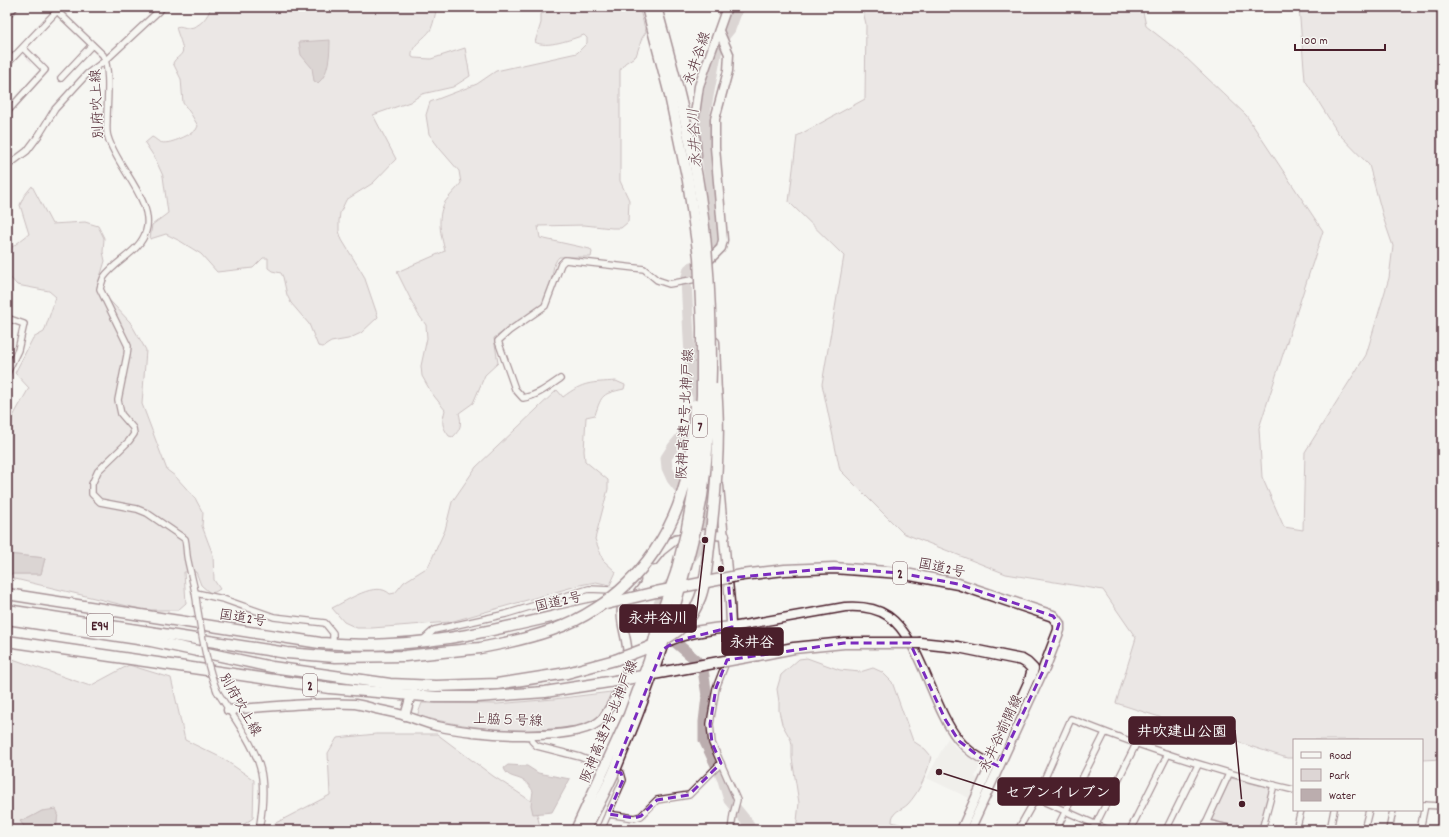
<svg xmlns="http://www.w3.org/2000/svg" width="1449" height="837" viewBox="0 0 1449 837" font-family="Dekko,'Klee One',sans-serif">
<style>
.built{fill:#e9e6e3}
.green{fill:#ddd6d5;stroke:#947a80}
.water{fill:#bbadae;stroke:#8e747a}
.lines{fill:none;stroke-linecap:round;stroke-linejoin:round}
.river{stroke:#bbadae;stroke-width:11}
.street-casing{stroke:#4a1f2b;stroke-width:8}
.secondary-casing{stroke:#4a1f2b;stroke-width:11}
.highway-casing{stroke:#4a1f2b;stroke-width:13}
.street{stroke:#f6f6f2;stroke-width:5.5}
.secondary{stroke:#f6f6f2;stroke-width:8}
.highway{stroke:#f6f6f2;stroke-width:10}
.street-bridge-casing{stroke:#4a1f2b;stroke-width:8;stroke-linecap:butt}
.highway-bridge-casing{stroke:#4a1f2b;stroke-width:13;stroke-linecap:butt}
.street-bridge{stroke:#f6f6f2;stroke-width:5.5}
.highway-bridge{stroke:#f6f6f2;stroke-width:10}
.marked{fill:none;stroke:#7b2cbf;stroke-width:3;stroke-dasharray:8 5;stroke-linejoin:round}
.labels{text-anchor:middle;stroke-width:3;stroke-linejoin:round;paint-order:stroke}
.shield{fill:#f6f6f2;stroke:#7e6067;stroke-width:1}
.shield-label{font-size:13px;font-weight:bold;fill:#4a1f2b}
.street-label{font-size:14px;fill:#4a1f2b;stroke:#f6f6f2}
.water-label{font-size:15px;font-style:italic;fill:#6c4a52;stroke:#f6f6f2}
.leader{fill:none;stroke:#4a1f2b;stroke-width:1.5}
.callout-dot{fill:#4a1f2b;stroke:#f6f6f2;stroke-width:1.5}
.callout{fill:#4a1f2b;stroke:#4a1f2b;stroke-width:1.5}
.callout-label{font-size:15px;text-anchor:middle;font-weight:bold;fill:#fff}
</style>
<rect width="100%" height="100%" fill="#f6f6f2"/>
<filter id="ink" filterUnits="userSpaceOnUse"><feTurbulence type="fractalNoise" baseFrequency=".025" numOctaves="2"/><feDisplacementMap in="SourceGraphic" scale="8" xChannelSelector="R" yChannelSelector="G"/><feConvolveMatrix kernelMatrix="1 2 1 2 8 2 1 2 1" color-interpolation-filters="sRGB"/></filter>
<g filter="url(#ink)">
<path class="built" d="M948 738 954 746 967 757 969 753 981 763 975 777 980 780 971 799 927 778Z"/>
<g class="green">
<path d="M211 7H437C435 14 434 22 431 29 426 38 410 45 412 57L414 58 431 59 465 48 470 76 453 87 422 94 410 102 373 115 396 159 373 183 346 200 340 213 339 221V231L342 240 364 276 378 317 361 333 348 339 331 342 323 347 318 346 309 324 291 303 287 295 283 277 281 273 272 271 268 268V258H263L253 268 217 272 201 254 180 241 166 234 150 239 152 225 168 213 163 176 155 158 145 143 152 137C155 138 157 141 160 142 168 146 189 135 196 130L198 126 191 114 183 103 181 79 173 63C175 58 180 57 182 53 185 49 177 33 176 27 182 25 183 28 189 28 200 27 208 17 211 7Z"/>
<path d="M561 7H639L646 32 642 38 636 56 625 63 620 70V181L629 200 628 222 621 228H612L584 225 538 226 540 238 590 249 592 252 591 257H559C552 264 553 275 551 284 549 293 545 301 539 308L494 338 498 363 485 375 473 403 459 413C462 424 461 429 453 437L449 436C441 425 442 423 445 410L431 392 422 376 421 366 427 338 426 325 418 314 397 272 445 251C441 235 436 218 445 202 450 195 456 190 461 183L459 171 440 149 429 134 426 115 430 102 477 84 496 71 577 53 587 43V38L584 35C572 39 546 49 535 42L541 23V14Z"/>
<path d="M862 7H1142L1146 26 1182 54 1246 115 1323 231 1259 428 1262 477 1284 527 1303 530 1305 452 1366 355 1389 278 1393 246 1384 220 1369 165 1338 133 1305 80 1299 7H1442V759L1422 760V740H1294V758H1287L1116 703 1136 638 1103 590 1006 574 903 533 840 470 822 384 844 256 789 202 797 136 865 99 866 24Z"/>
<path d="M32 186 52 224 85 222 98 226 104 238 103 252 105 261 97 287 130 322 146 350 142 404 167 470 175 476 195 498 203 513 202 526 213 555 214 580 220 589 215 592 210 593 201 585 196 572H184L186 603 178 610H144L7 577V574H41L45 558 7 554V427L29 388 15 373 33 338 44 332 56 297 49 291 17 285 7 274V251L29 234 20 205 24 196Z"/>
<path d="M616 381 625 385 624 389C602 394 602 394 595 415L586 417 584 451 585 461 608 480V489L595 539 603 560 616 572 610 585 596 582 580 585 450 622 372 628H357L344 622 332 608C347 601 376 580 390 594L395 593 404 582 428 567 445 530 452 502 476 467 557 390 563 397C584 381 591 383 616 381Z"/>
<path d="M7 657 90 686 129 665 171 678 185 740 222 758 254 780 253 818 236 830H56L58 813 42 811 29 818 20 821 27 830H7Z"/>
<path d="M807 658 840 670 860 672 873 668 882 672 892 682 913 741 925 749 931 756C928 773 919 792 908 804 901 811 892 810 892 822L906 826 911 830H796L799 803 792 758V745L791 740 782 724 779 711V702L777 689 781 675 799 659Z"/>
<path d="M611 692C607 703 604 713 594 720 585 727 573 726 562 728 510 734 467 727 417 716L422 703 497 704 554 699Z"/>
<path d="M376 734H437L493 776 534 803 541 830H268V827L330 795 328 753 337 738Z"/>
<path d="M1231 778 1270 788 1259 830H1249L1211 820Z"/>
</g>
<g class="water">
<path d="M330 40C330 53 329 75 318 83L314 81 312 68 301 55 299 42Z"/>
<path d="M7 554 45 558 41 574H7Z"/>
<path d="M508 765 527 766 538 773 570 779 552 812 533 814 531 805 533 791C531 788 528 783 524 781 516 776 507 778 504 768Z"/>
<path d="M56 809 58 813 56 830H27L20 821 29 818 42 811Z"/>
</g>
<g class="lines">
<g class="river">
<path d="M712 249 717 244 706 148 705 112 718 44 730 29 738 7"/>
<path d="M685 565 705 540 707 523 672 479 667 468 666 458 673 447 696 419 698 397 691 376 686 280 689 269 692 267"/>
<path d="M669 585 662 595 654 619 660 629 696 660 703 670 707 696 704 722V740L723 780 729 800 747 822 751 830"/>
</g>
<g class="street-casing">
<g id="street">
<path d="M7 64 57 11 103 55C111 71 107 101 107 119 107 125 106 132 108 137 116 166 155 202 146 231 140 252 116 260 104 277 102 281 101 285 100 289L128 346 127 355 118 400 121 414 133 428 134 434 129 441 98 471 92 484V494L100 502 137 509 147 513 185 539C187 547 186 554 188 561 191 576 196 591 197 606"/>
<path d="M61 78 92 45"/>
<path d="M7 112 45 70 23 48"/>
<path d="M7 166 27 151 39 135 55 109 87 74 106 60 163 7"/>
<path d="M7 318 24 324 18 350 7 373"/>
<path d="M560 379C548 387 537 396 523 398L515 389 498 341 509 331 545 306 561 264 565 260 644 269 657 280 669 284 702 278"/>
<path d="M196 593 223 599 274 617 325 623 333 633V643"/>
<path d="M423 640 434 630 506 614 589 589 612 590 619 594"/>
<path d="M217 691C232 716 259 749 262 778 264 795 262 813 259 830"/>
<path d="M532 735V741L537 746 580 757 605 767"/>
<path d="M1036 798 1108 830"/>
<path d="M1422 805 1442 806"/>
<path d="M608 814 634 818 641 816 657 800 689 795 721 763"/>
<path d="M1206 823 1238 830"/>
<path d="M601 830 623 780 621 773 614 770"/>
<path d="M731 830 733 815 737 800 712 743 710 724 716 688 732 647"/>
<path d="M1018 830 1036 798 1071 719C1144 748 1218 772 1294 790"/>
<path d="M1056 830 1105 733"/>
<path d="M1093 830 1136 744"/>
<path d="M1130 830 1168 754"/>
<path d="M1166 830 1198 765"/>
<path d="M1203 830 1229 774"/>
<path d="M1262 830 1274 785"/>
<path d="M1296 830 1301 810"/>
<path d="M1330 830 1334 810"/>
<path d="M1364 830 1369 810"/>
<path d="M1389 830 1393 810"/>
<path d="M1420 830 1425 805"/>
</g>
</g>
<g class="secondary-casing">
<g id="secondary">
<path d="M7 13 13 7"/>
<path d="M697 156 694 121 699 86 727 7"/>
<path d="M709 260 721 248 723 240 715 147V119L728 71 729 54 719 31"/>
<path d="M715 342 717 395"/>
<path d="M719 486 730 602 732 647"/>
<path d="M653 561 661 551 675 540 705 534 725 536"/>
<path d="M732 627 845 607C860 606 875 607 888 616 921 639 932 707 958 739 968 752 984 761 998 766"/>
<path d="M228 710C270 707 313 702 355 704 362 705 369 707 376 709 386 711 396 713 406 716 416 719 427 724 437 726 470 734 580 745 603 718 611 707 626 679 628 666 631 630 607 615 636 580"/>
<path d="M405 716 411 695"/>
<path d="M961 830 1031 676"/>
<path d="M970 830 1044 669"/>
</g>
</g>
<g class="highway-casing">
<g id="highway">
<path d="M742 575 785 570 834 568 900 573 958 584 1053 616 1059 624V630L1044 669"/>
<path d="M7 594 320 643C343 644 367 646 390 644 461 641 530 621 599 606"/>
<path d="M7 610 287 653 335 657 405 656 480 648 505 643"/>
<path d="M7 619 151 641 272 667 390 684 436 686 497 684 567 673 615 660"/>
<path d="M7 641 330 688 436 697H477L545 692 615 681"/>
<path d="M666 642C680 633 715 628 732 627"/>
<path d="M920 643 958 647 1022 660 1027 663 1033 669 1031 676"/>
<path d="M758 655 794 648 844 643H902"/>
</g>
</g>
<use href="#street" class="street"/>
<use href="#secondary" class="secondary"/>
<use href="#highway" class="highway"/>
<g class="street-bridge-casing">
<path id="street-bridge" d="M197 606C202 635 206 664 217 691"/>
</g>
<g class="highway-bridge-casing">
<g id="highway-bridge">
<path d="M606 604 656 592 742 575"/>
<path d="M505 643C537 636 568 627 595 609 642 580 676 528 687 475 692 452 693 428 695 405"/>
<path d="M902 643H920"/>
<path d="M615 660C638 651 664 644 683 626 690 619 696 608 700 598 706 582 707 564 709 547 716 495 721 441 716 389"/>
<path d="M615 681 758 655"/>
<path d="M576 830 629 715 649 661 660 618 676 573 686 533 693 495 699 443 702 395V327L699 257 688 181 669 91 647 7"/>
<path d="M585 830C596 808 608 787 617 765 642 705 664 646 681 584 689 555 697 526 702 496 708 454 710 411 711 369 711 305 708 240 697 177 687 120 671 63 656 7"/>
</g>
</g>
<use href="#street-bridge" class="street-bridge"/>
<use href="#highway-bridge" class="highway-bridge"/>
</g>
</g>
<path d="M0 0H1449V837H0ZM834 568 900 573 958 584 1053 616 1059 624 1044 669 998 766 981 758 959 741 945 719 910 643H844L727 660 716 688 710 724 712 743 721 763 689 795 657 800 641 816 634 818 608 814 623 780 621 773 614 771 662 650 676 641 732 627 728 578Z" fill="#f6f6f2" fill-opacity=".55" fill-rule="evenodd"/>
<path class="marked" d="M834 568 900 573 958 584 1053 616 1059 624 1044 669 998 766 981 758 959 741 945 719 910 643H844L727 660 716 688 710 724 712 743 721 763 689 795 657 800 641 816 634 818 608 814 623 780 621 773 614 771 662 650 676 641 732 627 728 578Z"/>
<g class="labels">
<g class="shield">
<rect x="693" y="415" width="14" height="22" rx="3"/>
<rect x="893" y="562" width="14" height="22" rx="3"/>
<rect x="87" y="614" width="26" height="22" rx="3"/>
<rect x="303" y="674" width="14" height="22" rx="3"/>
</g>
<g class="shield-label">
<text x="700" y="431">7</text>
<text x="900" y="578">2</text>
<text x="100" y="630">E94</text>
<text x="310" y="690">2</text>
</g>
<g class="street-label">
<text transform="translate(696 58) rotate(-71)" y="5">永井谷線</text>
<text transform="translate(96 104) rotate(-93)" y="5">別府吹上線</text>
<text transform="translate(684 414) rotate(-87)" y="5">阪神高速7号北神戸線</text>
<text transform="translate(942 567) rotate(12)" y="5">国道2号</text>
<text transform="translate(558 601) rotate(-13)" y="5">国道2号</text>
<text transform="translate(243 617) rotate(9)" y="5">国道2号</text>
<text transform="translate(241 704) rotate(60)" y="5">別府吹上線</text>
<text transform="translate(508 719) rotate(2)" y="5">上脇５号線</text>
<text transform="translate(608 721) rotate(-68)" y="5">阪神高速7号北神戸線</text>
<text transform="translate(1000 733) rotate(-65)" y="5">永井谷前開線</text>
</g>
<g class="water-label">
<text transform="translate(694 138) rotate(-93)" y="5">永井谷川</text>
</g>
</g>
<path class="leader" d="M705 540L696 618M721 569L722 642M1242 804L1235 730M939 772L998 791"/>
<g class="callout-dot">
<circle cx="705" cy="540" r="4"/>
<circle cx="721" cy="569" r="4"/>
<circle cx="1242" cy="804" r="4"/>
<circle cx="939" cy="772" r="4"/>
</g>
<g class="callout">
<rect x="620" y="605" width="76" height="27" rx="4"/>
<rect x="722" y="628" width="61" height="27" rx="4"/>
<rect x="1129" y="717" width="106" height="27" rx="4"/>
<rect x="998" y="778" width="121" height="27" rx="4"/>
</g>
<g class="callout-label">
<text x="658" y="623">永井谷川</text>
<text x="752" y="647">永井谷</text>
<text x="1182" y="736">井吹建山公園</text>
<text x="1058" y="797">セブンイレブン</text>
</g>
<rect width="1449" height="837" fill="none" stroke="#f6f6f2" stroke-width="24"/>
<rect x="12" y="12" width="1425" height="813" fill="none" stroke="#4a1f2b" stroke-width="1.5" filter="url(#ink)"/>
<rect x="1293" y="739" width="130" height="72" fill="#f6f6f2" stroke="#b1a0a2"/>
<rect x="1301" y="752" width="20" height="6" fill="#f6f6f2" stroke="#b1a0a2"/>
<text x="1329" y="759" font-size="12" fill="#4a1f2b">Road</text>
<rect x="1301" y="769" width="20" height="12" fill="#ddd6d5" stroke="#b1a0a2"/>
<text x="1329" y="779" font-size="12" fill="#4a1f2b">Park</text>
<rect x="1301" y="789" width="20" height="12" fill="#bbadae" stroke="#b1a0a2"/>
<text x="1329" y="799" font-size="12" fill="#4a1f2b">Water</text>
<path d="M1295 44v6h90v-6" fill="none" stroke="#4a1f2b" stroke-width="2"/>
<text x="1301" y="44" font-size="12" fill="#4a1f2b" stroke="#f6f6f2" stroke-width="3" paint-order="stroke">100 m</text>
</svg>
